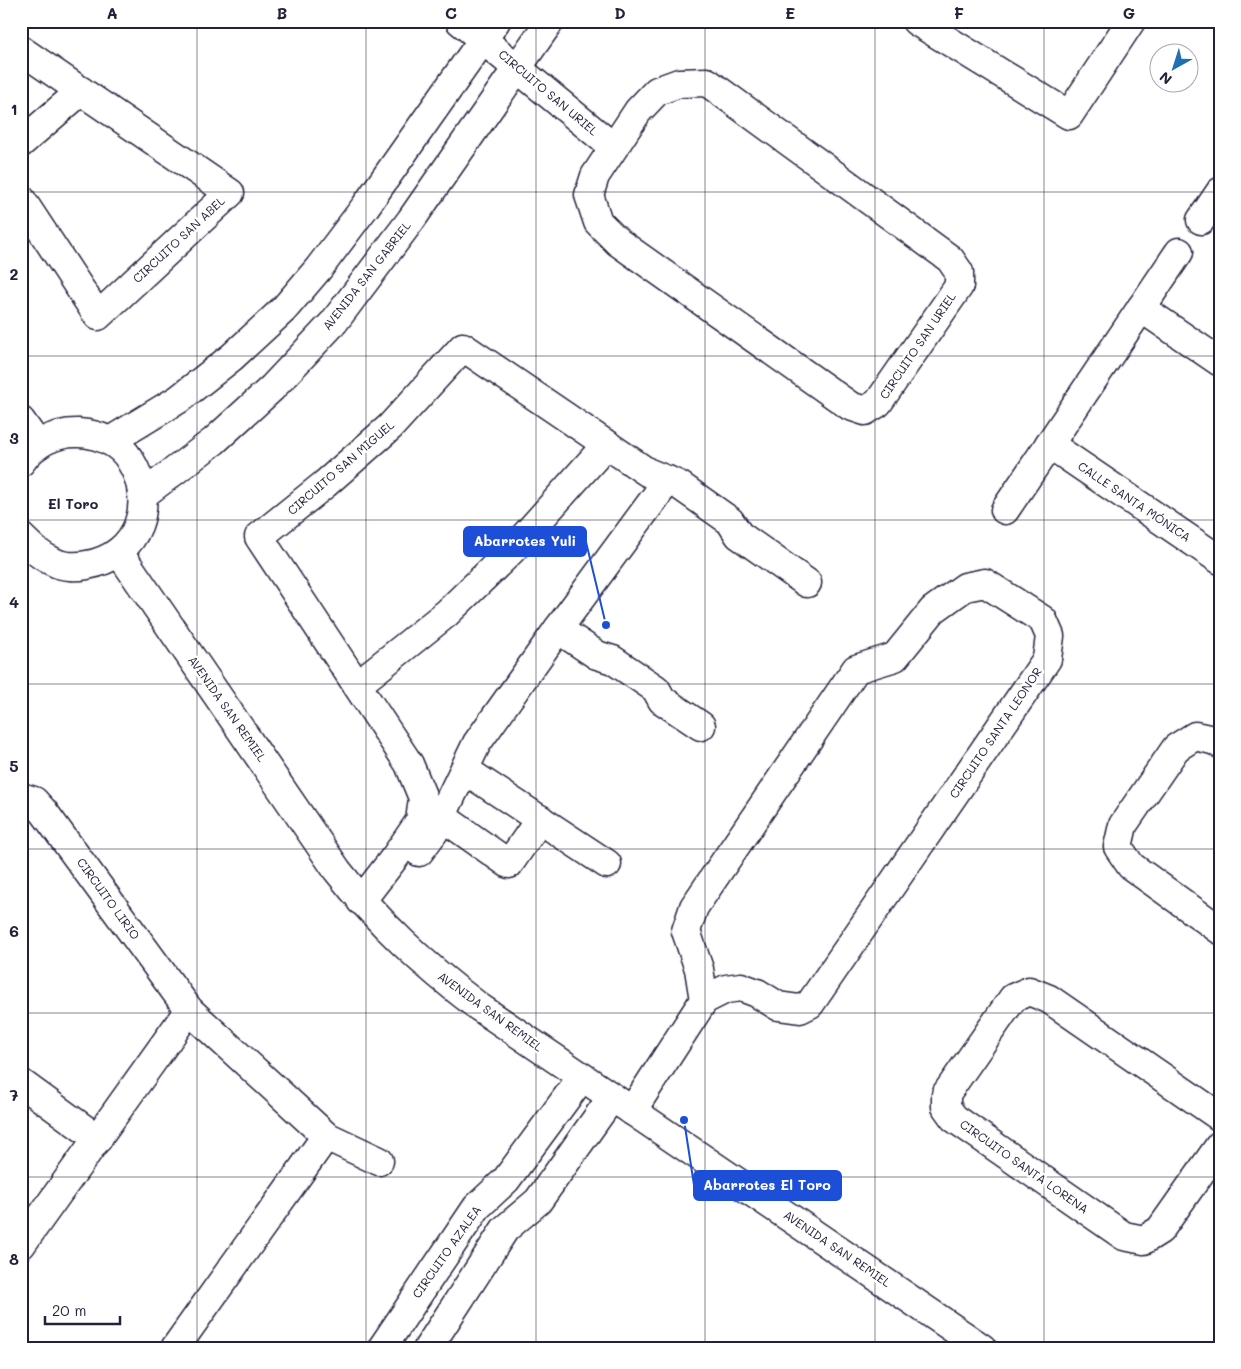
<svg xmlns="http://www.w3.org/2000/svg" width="1241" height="1369" viewBox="0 0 1241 1369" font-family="Mali,sans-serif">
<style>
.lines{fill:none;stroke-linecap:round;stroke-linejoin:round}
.minor-casing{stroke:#22223b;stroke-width:31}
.minor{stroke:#fff;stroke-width:28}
.grid{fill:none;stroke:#22223b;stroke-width:1;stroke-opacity:0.55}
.labels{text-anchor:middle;stroke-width:5;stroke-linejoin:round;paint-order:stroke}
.street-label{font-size:12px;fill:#22223b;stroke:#fff}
.neighbourhood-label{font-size:14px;font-weight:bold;fill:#22223b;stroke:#fff}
.leader{fill:none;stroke:#1d4ed8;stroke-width:2}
.callout-dot{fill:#1d4ed8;stroke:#fff;stroke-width:2}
.callout{fill:#1d4ed8;stroke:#1d4ed8;stroke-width:2}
.callout-label{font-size:14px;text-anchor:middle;font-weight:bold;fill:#fff}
.neatline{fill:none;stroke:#22223b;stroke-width:2}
.grid-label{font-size:16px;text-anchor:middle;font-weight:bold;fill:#22223b}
</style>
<rect width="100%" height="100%" fill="#fff"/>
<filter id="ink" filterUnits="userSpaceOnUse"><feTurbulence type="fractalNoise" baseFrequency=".02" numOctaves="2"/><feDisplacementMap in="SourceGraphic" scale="10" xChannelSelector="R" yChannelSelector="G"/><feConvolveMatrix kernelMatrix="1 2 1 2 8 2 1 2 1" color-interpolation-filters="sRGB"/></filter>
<g filter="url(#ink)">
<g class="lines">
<g class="minor-casing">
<g id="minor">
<path d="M460 21 613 147"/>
<path d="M916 21 1069 115 1131 21"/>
<path d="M21 50 230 193 98 316 21 199"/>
<path d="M707 82 950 259 959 272V286L878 403 865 411 850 406 618 242 598 222 589 195 595 176 638 111 657 91 679 83Z"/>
<path d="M21 143 81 91"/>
<path d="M1201 220 1220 192"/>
<path d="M1141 308 1220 362"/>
<path d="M21 421 38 445"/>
<path d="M110 441 179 399 232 357 284 309 319 268 365 207 496 21"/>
<path d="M1049 444 1220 560"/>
<path d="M21 462C34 443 56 432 79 433 99 434 120 443 130 460 157 503 139 556 87 565 77 567 63 567 54 562 40 556 31 547 21 537"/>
<path d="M144 494 214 441 272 388 334 322 411 220 550 21"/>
<path d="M1005 510 1179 252"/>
<path d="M119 552 337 870C380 925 424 965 479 1007L982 1348"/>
<path d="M558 629 597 655 613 660 656 689 662 700 701 726"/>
<path d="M357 685 447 613 515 547 607 444"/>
<path d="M1220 744 1213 740 1195 736 1176 748 1123 825 1118 847 1131 866 1220 930"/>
<path d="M465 770 607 864"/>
<path d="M21 797 34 801 44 812 189 1010 326 1136 379 1161"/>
<path d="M441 816 509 864 540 819"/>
<path d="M419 852 434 832 477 743 558 629 668 480"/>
<path d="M361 901 395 857 420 821 423 798 409 764 259 537 325 484 390 427 463 347 647 472 679 485 730 521 739 535 807 583"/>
<path d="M21 1083 98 1139"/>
<path d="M632 1111 704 1000 726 989 741 987 757 993 778 1006 800 1009 810 1004 1047 659 1050 636 1043 620 985 583 965 587 933 610 895 657 856 669 694 907 686 931 699 969 704 1000"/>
<path d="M1220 1117 1049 999 1029 991 1013 998 946 1094V1107L954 1118 1124 1236 1144 1240 1160 1230 1220 1145"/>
<path d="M21 1245 189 1010"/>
<path d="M175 1348 326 1136"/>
<path d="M382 1348 477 1207 506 1180 582 1077"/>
<path d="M428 1348 505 1229 538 1201 612 1097"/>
</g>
</g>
<use href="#minor" class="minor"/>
</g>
</g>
<path class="grid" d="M197 21V1348M366 21V1348M536 21V1348M705 21V1348M875 21V1348M1044 21V1348M21 192H1220M21 356H1220M21 520H1220M21 684H1220M21 849H1220M21 1013H1220M21 1177H1220"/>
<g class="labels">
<g class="street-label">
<text transform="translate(548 93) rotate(40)" y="4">CIRCUITO SAN URIEL</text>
<text transform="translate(179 240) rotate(-43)" y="4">CIRCUITO SAN ABEL</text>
<text transform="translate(367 276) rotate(-52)" y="4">AVENIDA SAN GABRIEL</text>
<text transform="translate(918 346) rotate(-56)" y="4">CIRCUITO SAN URIEL</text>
<text transform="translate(341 468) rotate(-41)" y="4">CIRCUITO SAN MIGUEL</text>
<text transform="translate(1134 502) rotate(34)" y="4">CALLE SANTA MÓNICA</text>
<text transform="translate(227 709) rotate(55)" y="4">AVENIDA SAN REMIEL</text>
<text transform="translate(996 733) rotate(-56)" y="4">CIRCUITO SANTA LEONOR</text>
<text transform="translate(108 899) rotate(54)" y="4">CIRCUITO LIRIO</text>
<text transform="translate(490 1012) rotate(36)" y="4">AVENIDA SAN REMIEL</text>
<text transform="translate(1024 1167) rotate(35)" y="4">CIRCUITO SANTA LORENA</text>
<text transform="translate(837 1249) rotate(34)" y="4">AVENIDA SAN REMIEL</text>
<text transform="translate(447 1252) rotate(-55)" y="4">CIRCUITO AZALEA</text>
</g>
<g class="neighbourhood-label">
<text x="73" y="509">El Toro</text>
</g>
</g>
<path class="leader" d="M606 625L586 542M684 1120L694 1185"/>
<g class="callout-dot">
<circle cx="606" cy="625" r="5"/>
<circle cx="684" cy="1120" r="5"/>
</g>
<g class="callout">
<rect x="464" y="527" width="122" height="29" rx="5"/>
<rect x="694" y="1171" width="147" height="29" rx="5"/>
</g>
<g class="callout-label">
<text x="525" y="546">Abarrotes Yuli</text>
<text x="767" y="1190">Abarrotes El Toro</text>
</g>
<rect width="1241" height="1369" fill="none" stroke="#fff" stroke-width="55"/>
<g transform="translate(1174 68) rotate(219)"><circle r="24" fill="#ffffff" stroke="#a7a7b1"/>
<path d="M0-4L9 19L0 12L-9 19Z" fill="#1f6fb2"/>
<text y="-8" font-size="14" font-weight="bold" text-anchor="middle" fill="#22223b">N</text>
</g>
<path d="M45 1316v8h75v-8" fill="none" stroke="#22223b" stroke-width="2.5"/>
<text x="52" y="1316" font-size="15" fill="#22223b" stroke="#ffffff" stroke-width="4" paint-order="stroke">20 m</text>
<rect x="28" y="28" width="1186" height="1314" class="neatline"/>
<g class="grid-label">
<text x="112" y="19">A</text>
<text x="282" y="19">B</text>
<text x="451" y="19">C</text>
<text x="620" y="19">D</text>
<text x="790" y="19">E</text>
<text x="959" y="19">F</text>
<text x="1129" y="19">G</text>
<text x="14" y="115">1</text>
<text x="14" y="280">2</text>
<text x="14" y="444">3</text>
<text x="14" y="608">4</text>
<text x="14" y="772">5</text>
<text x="14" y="937">6</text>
<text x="14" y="1101">7</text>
<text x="14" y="1265">8</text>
</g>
</svg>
